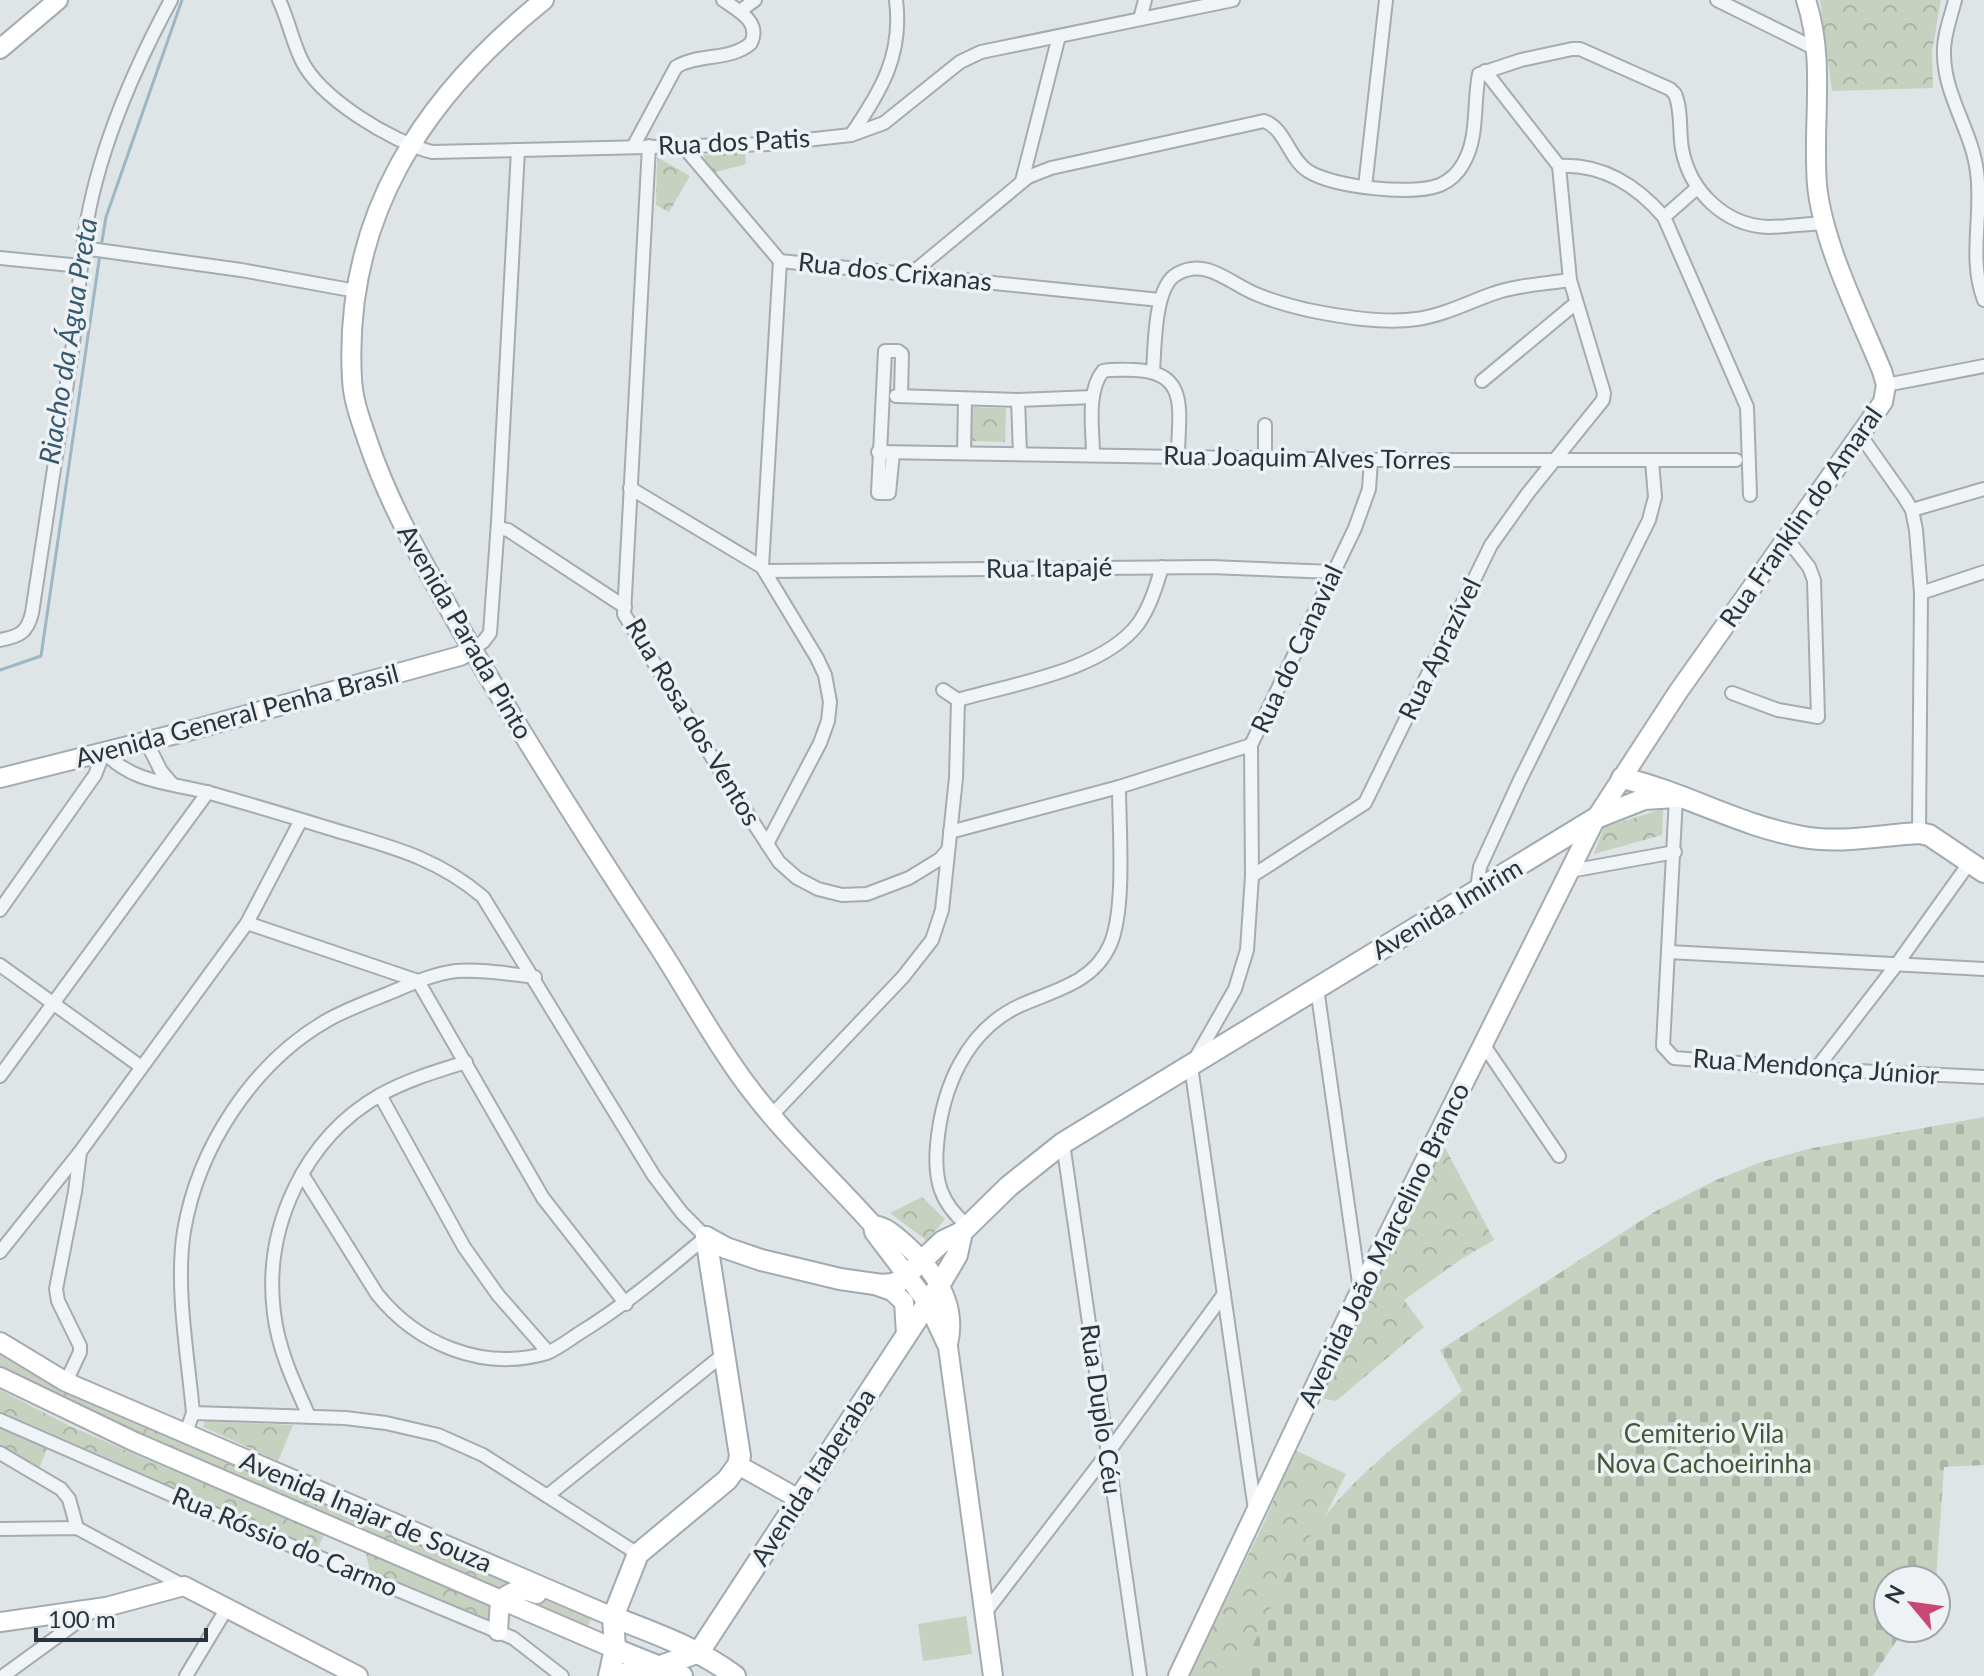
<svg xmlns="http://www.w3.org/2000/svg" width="1984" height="1676" viewBox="0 0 1984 1676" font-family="Lato,sans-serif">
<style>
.green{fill:#c7d1c0}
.forest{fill:url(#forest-crowns)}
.cemetery{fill:url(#cemetery-stones)}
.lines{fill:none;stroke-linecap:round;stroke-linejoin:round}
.stream{stroke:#9bb7c6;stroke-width:3}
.street-casing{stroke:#a4acb1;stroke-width:16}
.secondary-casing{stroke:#a4acb1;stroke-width:22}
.primary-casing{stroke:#9faab2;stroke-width:24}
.street{stroke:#f1f4f6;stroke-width:12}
.secondary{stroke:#fff;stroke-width:18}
.primary{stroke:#fff;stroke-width:20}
.labels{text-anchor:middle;stroke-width:7;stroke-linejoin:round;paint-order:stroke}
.street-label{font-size:26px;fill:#28343e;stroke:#eef2f5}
.park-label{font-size:26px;fill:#435936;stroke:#eef2f5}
.water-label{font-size:28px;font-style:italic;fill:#35596f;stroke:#eef2f5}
</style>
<defs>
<pattern id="forest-crowns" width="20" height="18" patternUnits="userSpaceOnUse" patternTransform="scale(2)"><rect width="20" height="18" fill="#c7d1c0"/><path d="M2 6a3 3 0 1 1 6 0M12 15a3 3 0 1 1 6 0" fill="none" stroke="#abb4a6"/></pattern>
<pattern id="cemetery-stones" width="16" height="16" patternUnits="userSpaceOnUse" patternTransform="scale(2)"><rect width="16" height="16" fill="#c7d1c0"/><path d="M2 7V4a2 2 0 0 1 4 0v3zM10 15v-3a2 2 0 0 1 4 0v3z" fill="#abb4a6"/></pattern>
</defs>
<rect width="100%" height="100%" fill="#dfe4e7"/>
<g class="green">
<path d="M531 1594 591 1619 588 1626 528 1600Z"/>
<path d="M966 1616 972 1654 923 1661 918 1624Z"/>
</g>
<g class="forest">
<path d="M1820 0H1941L1932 52 1933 88 1832 91Z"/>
<path d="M745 152 746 164 712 173 703 155Z"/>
<path d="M657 157 690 176 669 212 656 205Z"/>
<path d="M969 407 1006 408 1005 442 968 441Z"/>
<path d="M1663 809 1662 835 1594 854 1604 827Z"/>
<path d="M1442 1142 1494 1240 1463 1258 1404 1300 1424 1327 1336 1401 1315 1397Z"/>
<path d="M922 1197 945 1219 927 1241 890 1213Z"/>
<path d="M0 1352 42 1377 517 1579 501 1588 116 1425 0 1370Z"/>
<path d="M0 1390 72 1427 160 1465 326 1530 316 1553 58 1443 46 1451 37 1474 0 1451Z"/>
<path d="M205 1421 293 1425 278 1461 203 1427Z"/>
<path d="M1295 1450 1346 1474 1289 1588 1253 1676H1189L1264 1523Z"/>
<path d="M375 1550 493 1604 488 1622 371 1576 366 1554Z"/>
</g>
<path class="cemetery" d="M1984 1117V1465L1944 1467 1936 1580H1888V1628H1905L1873 1676H1238C1264 1624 1287 1565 1322 1520 1361 1469 1414 1432 1462 1391L1440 1350 1656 1211 1716 1180 1759 1163 1808 1149Z"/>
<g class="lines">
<g class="stream">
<path d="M101 247 106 217 182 0"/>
<path d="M0 670 41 656 100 254"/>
</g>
<g class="street-casing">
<g id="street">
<path d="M279 0C288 19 292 40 301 59 319 98 392 142 432 152L770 144 851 135 884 123 960 62 981 52 1233 0"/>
<path d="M1717 0 1816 49"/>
<path d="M1955 0C1951 17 1943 36 1944 54 1944 95 1972 131 1977 172 1983 214 1968 259 1984 300"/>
<path d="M740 11 755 0"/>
<path d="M1140 19 1145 0"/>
<path d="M1485 71 1559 166"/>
<path d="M851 135C881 91 903 55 896 0"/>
<path d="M649 146 624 614 734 793 779 862 797 878 818 889 842 895 867 894 909 878 940 859 948 850"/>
<path d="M683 146 780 261 1160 300"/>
<path d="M633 147 676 67C699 53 731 61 751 43 761 22 739 11 723 0"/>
<path d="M1559 166C1603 164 1636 185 1664 217L1747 407 1750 495"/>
<path d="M1022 181 1059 36"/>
<path d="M1365 187 1386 0"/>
<path d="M1664 217 1697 188"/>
<path d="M83 248C93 162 130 76 171 0"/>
<path d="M0 258 81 266 83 248 241 270 356 291"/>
<path d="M911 274 1028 177 1051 168 1264 121C1285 128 1289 159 1308 171 1333 187 1412 196 1440 185 1449 181 1458 173 1463 164 1479 137 1473 104 1479 74L1521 60 1572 49H1580L1670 89 1675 94C1682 110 1679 132 1682 149 1690 191 1724 225 1768 227 1786 227 1805 224 1824 223"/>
<path d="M1153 371C1155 346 1154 286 1177 274 1207 257 1230 284 1256 294 1272 301 1291 306 1308 310 1342 317 1383 324 1417 319 1444 315 1467 303 1492 294 1517 285 1544 284 1570 280"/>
<path d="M1482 381 1576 303"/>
<path d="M1886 385 1984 366"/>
<path d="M896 396 1018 400 1093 397"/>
<path d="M1018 400 1020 454"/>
<path d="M1861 436 1904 497 1912 510 1916 530 1921 593 1919 833"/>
<path d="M878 452 1371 460H1736"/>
<path d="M893 453 889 493H878L885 351H898L902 354 901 396"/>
<path d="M964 453 965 399"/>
<path d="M1093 455C1093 430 1086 392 1103 371 1114 369 1124 370 1135 370 1191 372 1178 414 1178 456"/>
<path d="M1265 458V425"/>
<path d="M630 488 762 567"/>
<path d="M1912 510 1984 489"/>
<path d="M498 528 508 530 625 607"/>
<path d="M766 571 1211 567 1333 572"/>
<path d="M1921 593 1984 572"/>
<path d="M0 640C20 636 27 633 32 613L73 344 81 266"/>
<path d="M472 649 483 642 490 633 498 522 518 150"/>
<path d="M943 690 958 700C1012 684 1102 671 1138 624 1150 607 1156 587 1162 567"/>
<path d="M1732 693 1778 710 1818 717 1814 580 1809 567 1787 539"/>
<path d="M146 741 161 771 172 784"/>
<path d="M1676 797 1663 1046 1674 1058 1816 1069 1984 1077"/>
<path d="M950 832 1119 787 1251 745"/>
<path d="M767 844 820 743 828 721 830 702 825 675 817 658 762 567 780 261"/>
<path d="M1570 871 1675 852"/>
<path d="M1252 876 1365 803 1491 545 1528 493 1603 400 1604 393 1570 280 1559 166"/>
<path d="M1477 889 1480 867 1519 782 1649 520 1655 497 1652 461"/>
<path d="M0 910 95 775 104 752C134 784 170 782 210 793 249 804 289 816 328 828 387 846 435 856 483 897L654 1176 682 1213 706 1237C664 1272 624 1306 578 1334 569 1340 557 1349 547 1353 483 1372 417 1344 377 1294L302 1174"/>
<path d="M247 923 418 981 543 1198 626 1304"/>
<path d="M1669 952 1984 969"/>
<path d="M0 965 140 1066"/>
<path d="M1317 988 1360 1290"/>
<path d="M1483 1044 1559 1156"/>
<path d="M1816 1069 1897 964 1970 862"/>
<path d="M0 1076 208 792"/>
<path d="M380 1095 464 1247 498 1295 548 1352"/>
<path d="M771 1116 903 977 932 940 942 910 956 778 958 700"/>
<path d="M1063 1143 1140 1676"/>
<path d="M968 1226C940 1203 934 1180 937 1145 942 1088 966 1030 1021 1005 1055 990 1093 983 1110 945 1126 909 1119 828 1119 787"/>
<path d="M0 1252 80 1152 247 923 301 820"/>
<path d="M66 1382 80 1352V1346L58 1301 56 1289 75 1192 80 1152"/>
<path d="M193 1413C188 1356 175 1287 184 1231 198 1148 252 1064 326 1021 345 1010 367 1002 387 994 409 985 432 974 456 971 482 969 509 974 535 977"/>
<path d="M309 1416C294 1383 278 1349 274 1313 263 1227 305 1138 380 1095 407 1080 437 1071 466 1062"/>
<path d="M0 1420 215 1514 513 1638 562 1676"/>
<path d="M185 1435 193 1413 345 1418 386 1423 438 1435 483 1455 638 1554"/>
<path d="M0 1453 61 1489 69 1499 77 1528"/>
<path d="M547 1496 724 1354"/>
<path d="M1255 1510 1191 1066 1235 989 1247 950 1252 876 1251 745 1355 528 1369 489 1371 460"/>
<path d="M0 1529 77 1528 184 1586"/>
<path d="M984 1614 1107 1454 1224 1294"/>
<path d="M3 1676 91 1612"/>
<path d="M186 1676 227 1608"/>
</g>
</g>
<g class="secondary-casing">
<g id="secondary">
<path d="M544 0C422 98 343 218 352 379 353 401 361 421 368 442 387 498 414 547 443 598 508 714 580 827 653 938 685 986 712 1039 747 1085 784 1135 831 1178 873 1225L874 1232 927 1302 948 1347 993 1676"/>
<path d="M0 49 58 0"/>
<path d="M0 778 192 730 460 656 472 649"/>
<path d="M873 1225C887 1227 895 1235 905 1244 934 1270 958 1303 948 1344"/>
<path d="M872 1284 892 1291 904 1302 906 1334"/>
<path d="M0 1342 66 1382 613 1617"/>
<path d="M0 1377 135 1442 615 1649"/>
<path d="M738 1465 799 1499"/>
<path d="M0 1622 106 1607 184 1586 358 1676"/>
<path d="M498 1631 500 1600C514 1589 521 1588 537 1594"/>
<path d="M1178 1676 1360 1291 1596 818 1678 692 1883 402 1886 385 1882 371C1859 315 1823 244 1817 185 1812 123 1826 60 1806 0"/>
</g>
</g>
<g class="primary-casing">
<g id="primary">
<path d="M1622 778C1683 792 1740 826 1803 837 1840 844 1881 835 1919 833L1929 835 1984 872"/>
<path d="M706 1237 726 1248 761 1260 840 1279 882 1285 892 1284 900 1281 943 1241 962 1232 1009 1186 1063 1143 1596 818 1644 799 1676 797"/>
<path d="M613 1617C657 1634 697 1648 735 1676"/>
<path d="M615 1649 682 1676"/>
<path d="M609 1676 615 1649 613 1617 638 1554 727 1480 738 1465 740 1456 706 1237"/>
<path d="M612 1676 661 1666 699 1652 940 1284 957 1255 962 1232"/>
</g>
</g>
<use href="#street" class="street"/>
<use href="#secondary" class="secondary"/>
<use href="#primary" class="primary"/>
</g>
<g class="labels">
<g class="street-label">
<text transform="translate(734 142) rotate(-3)" y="9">Rua dos Patis</text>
<text transform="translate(895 272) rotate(6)" y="9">Rua dos Crixanas</text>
<text transform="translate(1307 458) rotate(1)" y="9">Rua Joaquim Alves Torres</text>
<text transform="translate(1801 517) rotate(-55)" y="9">Rua Franklin do Amaral</text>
<text transform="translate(1049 568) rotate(-1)" y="9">Rua Itapajé</text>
<text transform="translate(465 632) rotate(60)" y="9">Avenida Parada Pinto</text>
<text transform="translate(1297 649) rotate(-65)" y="9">Rua do Canavial</text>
<text transform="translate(1440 649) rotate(-64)" y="9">Rua Aprazível</text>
<text transform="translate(237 716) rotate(-15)" y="9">Avenida General Penha Brasil</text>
<text transform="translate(693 722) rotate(59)" y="9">Rua Rosa dos Ventos</text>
<text transform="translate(1447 909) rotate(-31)" y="9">Avenida Imirim</text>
<text transform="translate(1816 1067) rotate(4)" y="9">Rua Mendonça Júnior</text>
<text transform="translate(1384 1245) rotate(-64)" y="9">Avenida João Marcelino Branco</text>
<text transform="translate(1101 1409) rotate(82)" y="9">Rua Duplo Céu</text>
<text transform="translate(813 1477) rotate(-57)" y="9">Avenida Itaberaba</text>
<text transform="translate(366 1512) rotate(23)" y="9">Avenida Inajar de Souza</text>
<text transform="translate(285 1542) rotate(23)" y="9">Rua Róssio do Carmo</text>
</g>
<g class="park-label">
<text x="1704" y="1443">Cemiterio Vila<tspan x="1704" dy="30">Nova Cachoeirinha</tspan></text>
</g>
<g class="water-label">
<text transform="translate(68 341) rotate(-81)" y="10">Riacho da Água Preta</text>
</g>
</g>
<g transform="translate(1912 1604) rotate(299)"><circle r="38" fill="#eef2f5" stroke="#9fa6ac" stroke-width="2"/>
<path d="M0-6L14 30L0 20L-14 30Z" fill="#c74971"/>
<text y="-12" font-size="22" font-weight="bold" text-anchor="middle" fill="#28343e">N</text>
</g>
<path d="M36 1628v12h170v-12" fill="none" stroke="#28343e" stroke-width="4"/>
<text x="48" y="1628" font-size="24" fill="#28343e" stroke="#eef2f5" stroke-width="6" paint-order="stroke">100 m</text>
</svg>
